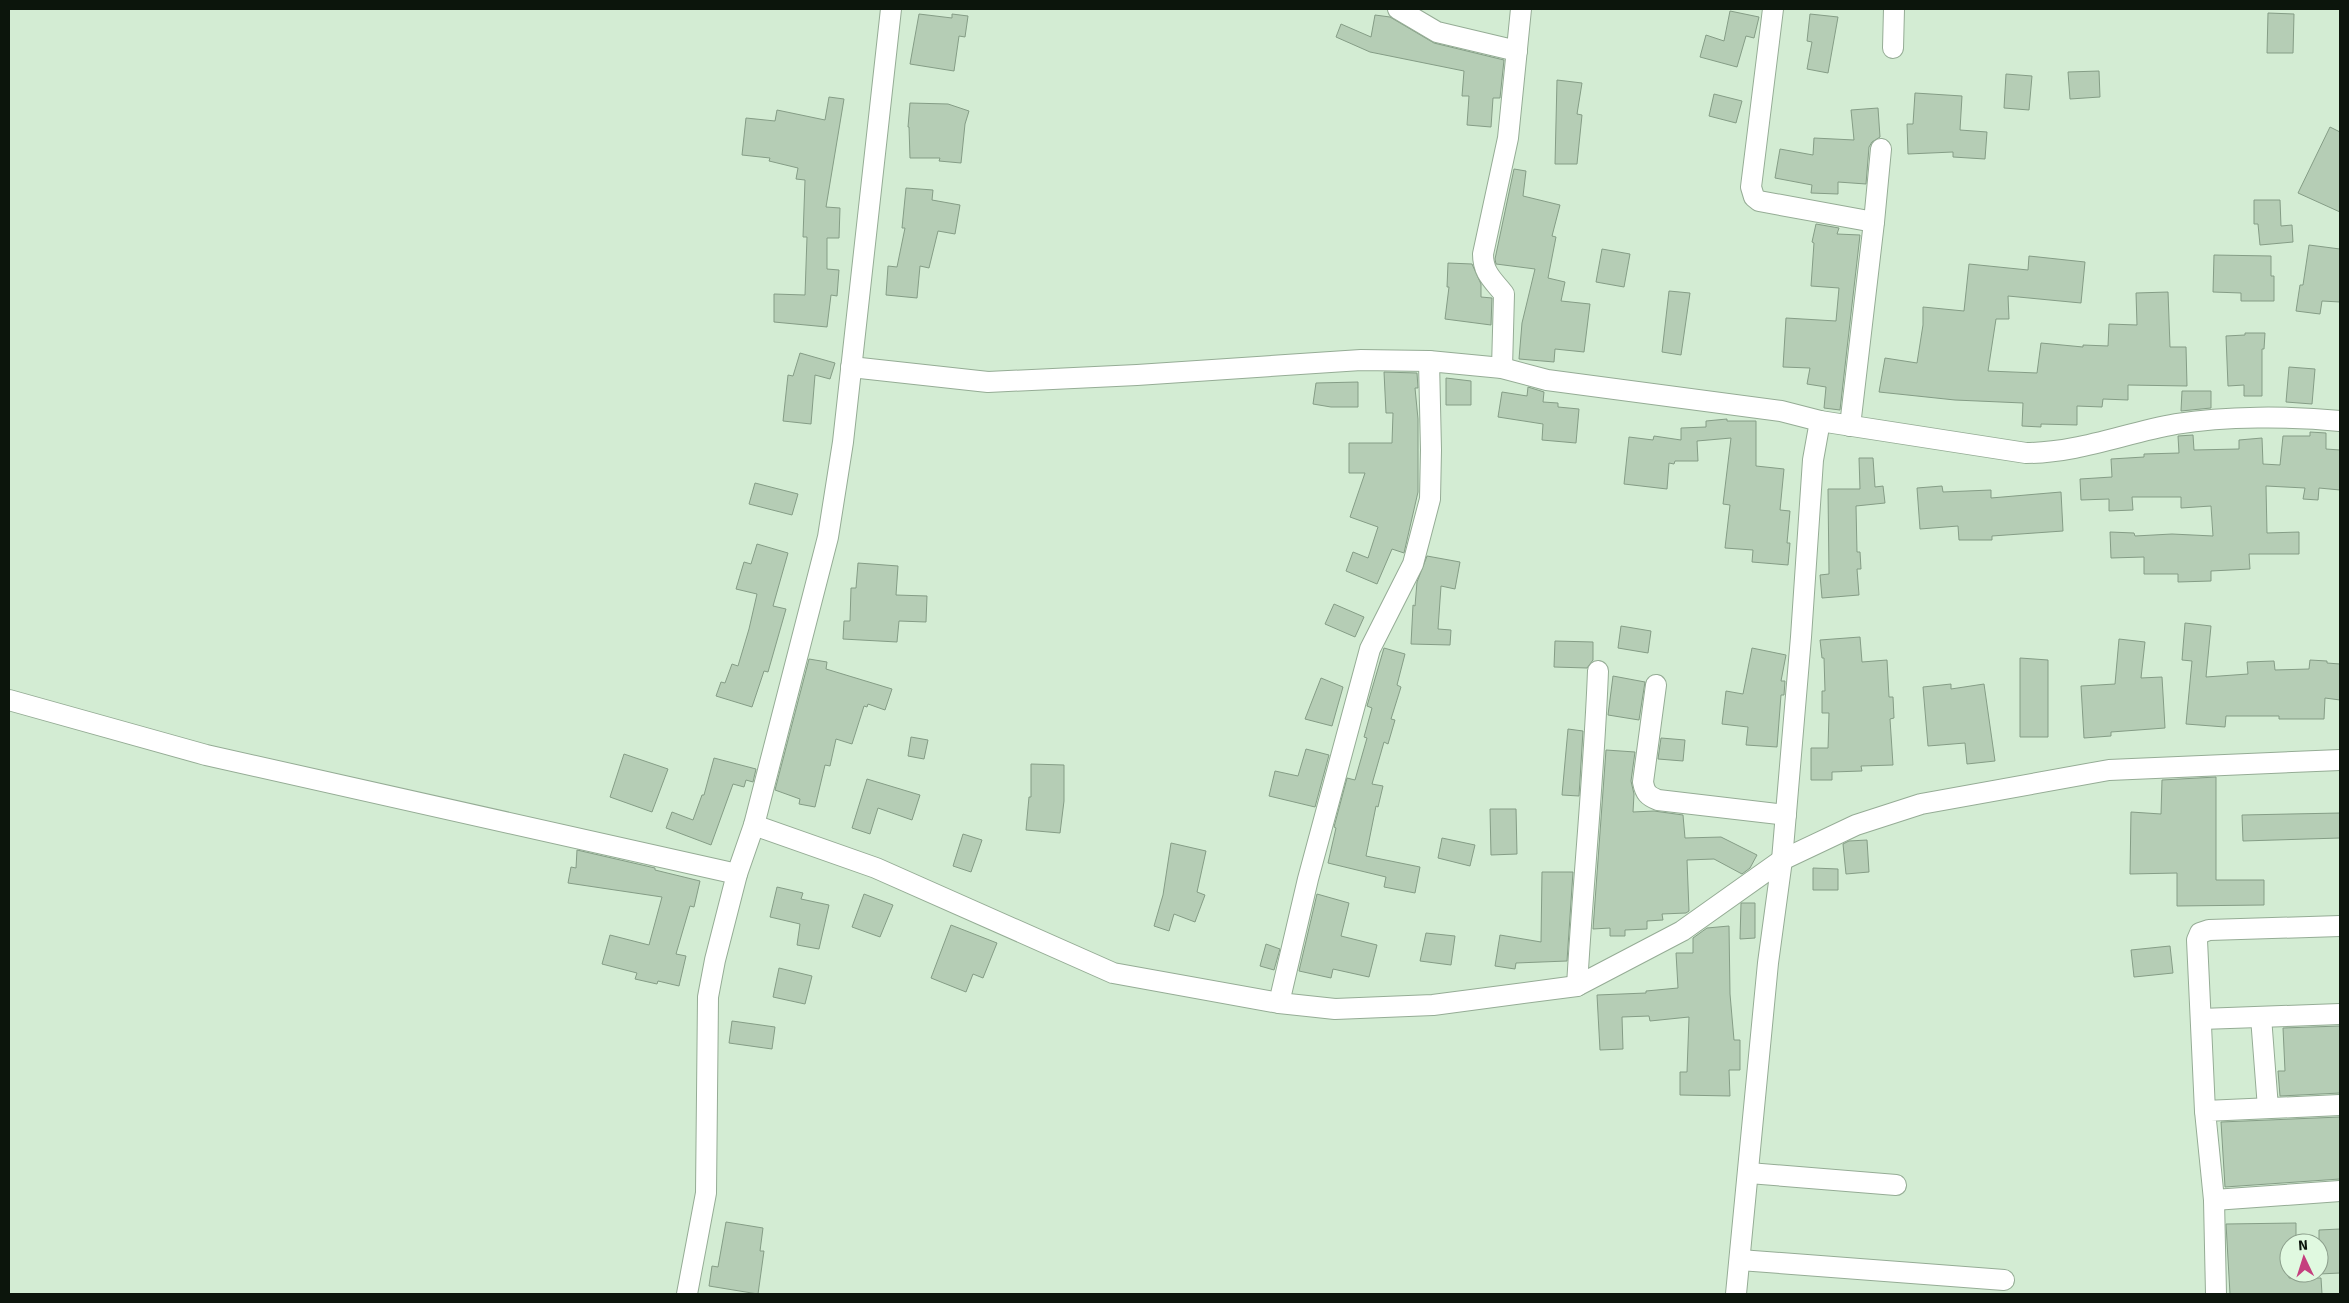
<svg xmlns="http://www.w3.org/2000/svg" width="2349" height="1303" viewBox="0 0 2349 1303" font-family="Signika,sans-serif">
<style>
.building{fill:#b5cdb5;stroke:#859d86}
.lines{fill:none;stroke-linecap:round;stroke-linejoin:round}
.street-casing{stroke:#95ac95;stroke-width:22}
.street{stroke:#fff;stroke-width:20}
</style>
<rect width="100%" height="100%" fill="#d3ecd3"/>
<g class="building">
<path d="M1730 11 1759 17 1754 38 1746 36 1737 67 1700 57 1706 35 1724 41Z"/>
<path d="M2268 13 2294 14 2293 53H2267Z"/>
<path d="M919 14 952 18V14L968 16 965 37 959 36 954 71 910 64Z"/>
<path d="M1810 14 1838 17 1828 73 1807 69 1812 42 1807 41Z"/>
<path d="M1375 15 1390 17 1434 43 1504 60 1500 98H1493L1491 127 1467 125 1469 96H1462L1464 71 1370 52 1336 37 1341 24 1371 37Z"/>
<path d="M2099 71 2100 97 2070 99 2068 72Z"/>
<path d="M2006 74 2032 76 2029 110 2004 108Z"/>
<path d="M1557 80 1582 83 1577 114 1582 115 1577 164H1555Z"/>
<path d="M1915 93 1962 96 1960 130 1987 132 1985 159 1953 157V152L1908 154 1907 124H1913Z"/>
<path d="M1714 94 1742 101 1736 123 1709 116Z"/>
<path d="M829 97 844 99 826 207 840 208 839 238H827V269L839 270 837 296 831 295 827 327 774 322V294L805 295 807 237H803L805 180 796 179 798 168 769 161 770 158 742 155 746 118 775 121 777 110 825 120Z"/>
<path d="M910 103 948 104 969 111 965 124 961 163 939 161 940 158H910L909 127H908Z"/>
<path d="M1878 108 1880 137 1872 142 1869 147 1866 184 1838 182V194L1811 193 1812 185 1775 178 1780 149 1813 155 1814 138 1854 140 1851 110Z"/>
<path d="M2330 127 2340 132V212L2298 193Z"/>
<path d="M1514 169 1526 171 1523 196 1560 205 1552 236 1556 237 1548 278 1565 282 1561 301 1590 304 1584 352 1555 349 1554 362 1519 359 1522 323 1535 269 1496 264 1495 259Z"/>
<path d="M906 188 933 190 932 200 960 205 955 234 938 231 929 268 920 266 917 298 886 295 888 266 897 267 905 228H902Z"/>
<path d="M2254 200H2280L2281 226 2292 225 2293 242 2260 245 2258 224H2254Z"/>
<path d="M1816 224 1839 228 1837 234 1860 235 1840 410 1824 408 1826 387 1807 384 1810 368 1783 367 1786 318 1836 321 1839 288 1811 286 1814 243 1812 242Z"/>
<path d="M2309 245 2340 249V302L2322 301 2320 314 2296 311 2300 285H2303Z"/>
<path d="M1602 249 1630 254 1624 287 1596 282Z"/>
<path d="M2214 255 2271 256V276H2274V301H2241V293L2213 292Z"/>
<path d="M2029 256 2085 262 2081 303 2008 296 2009 319H1996L1988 371 2037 373 2041 343 2083 347V345L2108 346 2109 324 2137 325 2136 293 2168 292 2170 347H2186L2187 386 2128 385V400L2103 399 2102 407 2077 406V425L2041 424V427L2022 426 2023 403 1955 400 1879 392 1885 358 1917 363 1923 325V307L1964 311 1969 264 2028 270Z"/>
<path d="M1448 263 1472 264 1481 284V297L1492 298 1491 325 1445 319 1449 287H1447Z"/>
<path d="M1669 291 1690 293 1681 355 1662 352Z"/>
<path d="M2245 333H2265L2264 349H2262V396H2244V385L2228 386 2226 336 2245 335Z"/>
<path d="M800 353 835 363 830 379 815 375 811 424 783 421 788 375 793 376Z"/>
<path d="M2289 367 2315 369 2312 404 2286 402Z"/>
<path d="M1384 372 1417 373 1418 388H1415L1418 419V492L1404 553 1392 549 1377 584 1346 571 1353 552 1368 558 1378 527 1350 517 1365 473H1349V443H1392L1393 413H1386Z"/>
<path d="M1446 378 1471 381V405H1446Z"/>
<path d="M1358 382V407H1331L1313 404 1316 383Z"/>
<path d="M1528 387 1544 392 1543 402 1558 403V407L1579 409 1576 443 1542 440 1543 424 1498 417 1502 392 1527 396Z"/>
<path d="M2182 391H2211V408L2181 411Z"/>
<path d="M1727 419V421H1756V466L1784 469 1780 510 1790 511 1787 543H1790L1788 565 1752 562 1753 550 1725 548 1730 505 1723 504 1731 438 1697 441 1698 461H1675L1674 464 1669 463 1667 489 1624 484 1629 437 1653 440 1654 436 1681 440V428L1706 427V421Z"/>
<path d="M2310 432 2326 433V449L2340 450V490L2319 488 2318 500 2303 499 2305 488 2266 486 2267 533 2299 532V554H2249L2250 569 2211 571V581L2178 582V574H2144V557L2111 558 2110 532 2134 533 2135 536 2172 534 2213 536 2211 506 2181 508V497H2132L2133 510 2109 511V499L2081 500 2080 479 2112 477 2111 459 2144 457V454L2179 453 2178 436 2193 435 2194 450 2239 449V440L2262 438 2263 464 2280 465 2283 436H2310Z"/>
<path d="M1859 458H1873L1875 487 1883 486 1885 503 1856 506 1857 552H1860L1861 569H1857L1859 595 1822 598 1820 575 1829 574 1828 489H1860Z"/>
<path d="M755 483 798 494 792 515 749 504Z"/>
<path d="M1942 486 1943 492 1991 490V498L2061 492 2063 531 1992 536V540H1959L1958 526 1920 529 1917 488Z"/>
<path d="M757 544 788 553 773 606 786 609 768 672 764 671 752 707 716 696 721 682 725 683 732 664 738 666 749 629 757 594 736 589 744 562 751 564Z"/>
<path d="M1427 556 1460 562 1455 589 1441 586 1438 629 1451 630 1450 645 1411 644 1413 605 1415 606 1417 582Z"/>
<path d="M858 563 898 566 896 595 927 596 926 622 899 621 897 642 843 639 844 621H850L851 588H856Z"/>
<path d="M1334 604 1364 617 1355 637 1325 624Z"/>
<path d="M2185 623 2211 626 2206 677 2248 674 2247 662 2274 661 2275 670 2309 669 2310 660 2327 661V663L2340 664V700L2325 698 2324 719H2279V716H2226L2225 727 2186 724 2192 661 2182 660Z"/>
<path d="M1621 626 1651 631 1648 653 1618 648Z"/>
<path d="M1860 637 1862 662 1887 660 1889 697H1893L1894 718 1890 719 1893 765 1861 766 1862 771 1832 772V780H1811V748H1828L1829 713H1822V691H1825L1824 658H1822L1820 640Z"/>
<path d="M2119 639 2145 642 2141 678 2162 677 2165 728 2111 732V736L2084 738 2081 686 2115 684Z"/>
<path d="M1555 641 1593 642V660L1587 668 1554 667Z"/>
<path d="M1384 648 1405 654 1397 685 1401 687 1391 719 1395 720 1388 744 1384 742 1372 784 1383 786 1378 807 1376 806 1366 856 1420 867 1415 893 1384 887 1386 877 1328 863 1336 828 1334 827 1347 778 1355 780 1367 738 1364 737 1372 708 1367 706Z"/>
<path d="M1752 648 1786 655 1781 681H1785L1784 695H1781L1777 747 1746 745 1748 727 1722 724 1726 691 1743 694Z"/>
<path d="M2020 658 2048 660V737H2020Z"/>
<path d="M809 659 827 662 826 669 892 689 885 710 868 704 867 707 864 706 852 744 836 739 830 766 825 765 815 807 799 804 800 799 775 790Z"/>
<path d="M1613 676 1645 682 1639 720 1608 715Z"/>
<path d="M1321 678 1343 687 1332 726 1305 719Z"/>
<path d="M1951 684V689L1984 684 1995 761 1967 764 1965 743 1928 746 1923 687Z"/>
<path d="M1568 729 1583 731 1579 796 1562 795Z"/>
<path d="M911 737 928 740 924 759 908 756Z"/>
<path d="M1661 738 1685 740 1683 761 1658 759Z"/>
<path d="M1306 749 1329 755 1315 807 1269 796 1275 771 1298 776Z"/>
<path d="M1606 750 1635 752 1631 781 1634 794 1633 812 1654 811 1683 815 1685 838 1721 837 1757 855 1750 868 1742 874 1714 859 1687 860 1689 911 1686 913 1662 914 1663 920 1647 921V929L1625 930V936H1610V928L1593 929Z"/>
<path d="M624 754 668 769 652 812 610 797Z"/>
<path d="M714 758 756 769 753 782 746 780 744 787 733 784 711 845 666 828 672 812 693 820 702 795H704Z"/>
<path d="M1031 764 1064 765V801L1060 833 1026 830 1029 797H1031Z"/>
<path d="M2216 777V880H2264V905L2177 906V873L2130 874 2131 812 2161 814 2162 780Z"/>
<path d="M867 779 920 795 912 820 878 808 870 834 852 828Z"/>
<path d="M1490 809H1516L1517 854 1491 855Z"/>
<path d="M2340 813V838L2243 841 2242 815Z"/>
<path d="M963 834 982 840 971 872 953 866Z"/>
<path d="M1442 838 1475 845 1470 866 1438 858Z"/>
<path d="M1867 840 1869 872 1846 874 1843 844 1849 841Z"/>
<path d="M1171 843 1206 851 1197 892 1205 895 1195 922 1174 914 1169 931 1154 926 1163 895Z"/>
<path d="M577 850 655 868V870L700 881 694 907 690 906 676 954 686 956 679 986 658 981 657 984 635 979 637 973 602 964 610 935 649 945 662 897 568 883 571 867 576 868Z"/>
<path d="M1813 868 1838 869V890H1813Z"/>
<path d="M1542 872H1573L1567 961 1516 963 1515 969 1495 966 1500 935 1541 942Z"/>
<path d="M777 887 803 893 801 899 829 905 819 949 797 945 800 924 770 917Z"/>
<path d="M864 894 893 905 880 937 852 927Z"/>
<path d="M1317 894 1349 903 1341 936 1377 945 1369 977 1333 969 1331 978 1299 971Z"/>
<path d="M1741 903H1755V938L1740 939Z"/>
<path d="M951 925 997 943 983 978 973 974 966 992 931 978Z"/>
<path d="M1729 926 1730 994 1734 1040H1740V1070H1729L1730 1096 1680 1095V1072H1687L1689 1017 1650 1021 1649 1016 1622 1017 1623 1049 1600 1050 1597 995 1646 993V991L1678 988 1676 953H1693V938L1707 928Z"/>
<path d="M1426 933 1455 936 1451 965 1420 961Z"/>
<path d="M1266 944 1280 949 1274 970 1260 966Z"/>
<path d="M2170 946 2173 973 2134 977 2131 950Z"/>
<path d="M779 968 812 976 805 1004 773 997Z"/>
<path d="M732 1021 775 1027 772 1049 729 1043Z"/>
<path d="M2340 1026V1093L2280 1096 2278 1071H2285L2283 1028Z"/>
<path d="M2340 1117V1179L2225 1187 2221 1122Z"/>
<path d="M726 1222 763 1228 760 1251H764L758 1294 709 1286 712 1266 718 1267Z"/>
<path d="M2296 1223V1243H2289V1278H2321L2322 1294H2230L2226 1224Z"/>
<path d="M2340 1229V1273L2319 1274V1230Z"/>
</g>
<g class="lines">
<g class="street-casing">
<g id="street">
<path d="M1398 9 1437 32 1517 51"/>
<path d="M1773 9 1751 187 1754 197 1759 201 1874 222 1881 149"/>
<path d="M1893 48 1894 9"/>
<path d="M851 367 988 382 1137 375 1361 360 1429 361"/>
<path d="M1502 368 1504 294C1493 280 1483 273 1483 254L1508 138 1521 9"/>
<path d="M1820 421 2026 453C2078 453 2125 433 2176 424 2225 416 2290 416 2340 421"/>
<path d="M1850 426 1874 222"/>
<path d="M1656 685 1643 782C1645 793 1648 796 1658 800L1786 815"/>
<path d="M9 700 206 755 737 874"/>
<path d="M754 825 876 868 1113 973 1279 1003 1335 1009 1433 1005 1577 986 1682 931 1782 860 1856 825 1921 804 2109 770 2340 760"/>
<path d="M1577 986C1583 881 1594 776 1598 671"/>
<path d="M1279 1003 1308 879 1370 649 1413 564 1430 499 1431 450 1429 361 1502 368 1547 380 1781 411 1820 421 1813 460 1801 637 1782 860 1768 963 1736 1294"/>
<path d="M2261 1017 2268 1108"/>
<path d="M2201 1019 2340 1014"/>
<path d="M2205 1111 2197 940 2200 933 2209 930 2340 926"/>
<path d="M1749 1173 1896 1185"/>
<path d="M2214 1200 2340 1191"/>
<path d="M1740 1260 2004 1280"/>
<path d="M687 1294 706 1193 708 997 715 960 737 874 754 825 828 537 843 442 891 9"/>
<path d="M2216 1294 2214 1200 2205 1111 2340 1105"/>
</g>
</g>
<use href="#street" class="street"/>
</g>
<rect width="2349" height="1303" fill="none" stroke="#0c150c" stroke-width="20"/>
<g transform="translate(2304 1258) rotate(356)"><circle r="24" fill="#e0f9e0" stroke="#8b9e8b"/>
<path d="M0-4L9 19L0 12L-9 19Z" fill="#c53f7e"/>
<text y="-8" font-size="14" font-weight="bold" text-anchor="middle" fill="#0c150c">N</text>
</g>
</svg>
